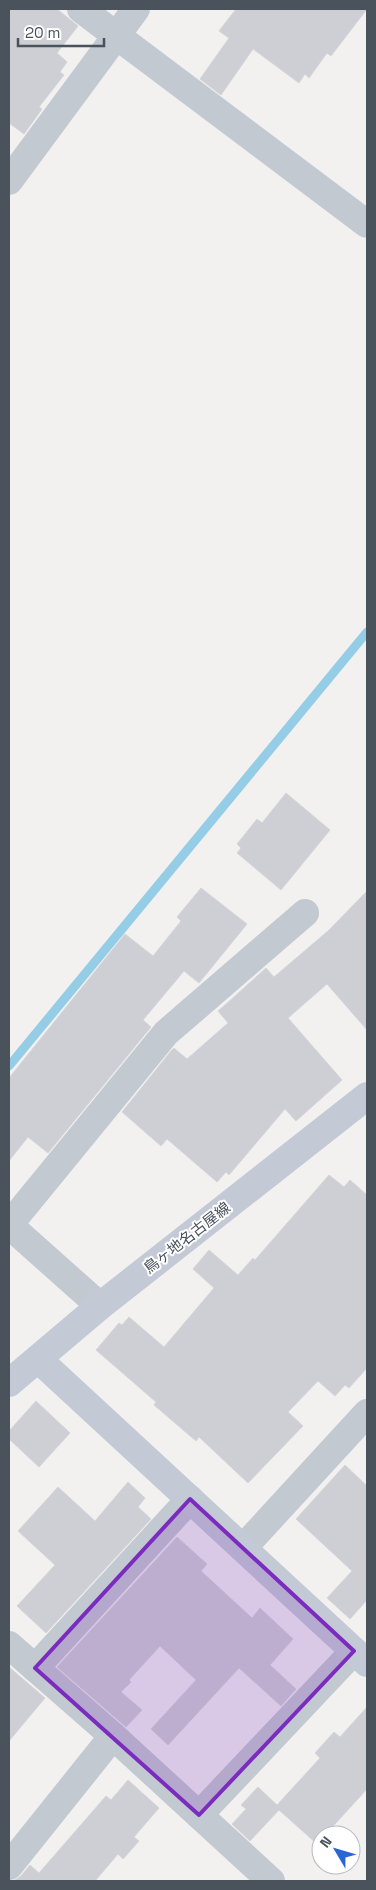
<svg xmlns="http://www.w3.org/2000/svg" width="376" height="1890" viewBox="0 0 376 1890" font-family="'Space Grotesk','Noto Sans JP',sans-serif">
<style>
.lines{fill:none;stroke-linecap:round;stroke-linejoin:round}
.stream{stroke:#94cde5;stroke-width:9}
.building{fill:#cecfd4;stroke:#d5d6db}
.street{stroke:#c2c9d1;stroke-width:28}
.secondary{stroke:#c3cad5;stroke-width:28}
.marked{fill:#7b2cbf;fill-opacity:0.2;stroke:#7b2cbf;stroke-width:4;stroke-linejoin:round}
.labels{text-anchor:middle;stroke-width:4;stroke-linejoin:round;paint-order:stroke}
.street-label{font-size:15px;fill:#4a525c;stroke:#fff}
</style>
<rect width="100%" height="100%" fill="#f2f1f0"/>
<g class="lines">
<path class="stream" d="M9 1066 367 632"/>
</g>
<g class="building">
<path d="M9 9H57L78 26 57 53 67 62 60 72 64 75 39 107 42 109 24 134 9 123Z"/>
<path d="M236 9H367L331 56 327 53 309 78 305 74 299 83 253 49 221 95 200 79 229 38 219 31Z"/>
<path d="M286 793 330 830 281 890 237 853 241 848 237 844 257 819 262 823Z"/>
<path d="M201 888 247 924 199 983 184 971 143 1020 151 1027 48 1153 28 1137 9 1161V1078L125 934 153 956 181 921 177 917Z"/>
<path d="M367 891V1030L327 984 288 1018 342 1080 296 1121 285 1109 229 1175 226 1172 217 1182 167 1139 161 1146 122 1112 171 1051 174 1048 187 1059 228 1023 218 1011 225 1005 266 968 274 977 329 930Z"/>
<path d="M329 1175 344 1187 350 1180 367 1195V1368L349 1388 345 1385 335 1396 318 1381 288 1412 303 1426 248 1483 199 1437 196 1441 154 1405 156 1402 96 1350 119 1323 122 1325 129 1317 164 1347 214 1288 193 1269 209 1250 238 1275 253 1258 255 1260Z"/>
<path d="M36 1401 70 1433 39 1467 9 1439V1431Z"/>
<path d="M345 1465 367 1486V1600L350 1619 327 1598 352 1571 296 1519Z"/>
<path d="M128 1482 145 1498 138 1507 151 1519 46 1633 17 1606 55 1565 18 1531 58 1487 95 1521Z"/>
<path d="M177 1537 207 1564 201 1571 252 1618 260 1608 293 1639 270 1665 296 1689 281 1706 239 1668 168 1745 151 1729 196 1680 160 1646 129 1680 131 1682 121 1692 142 1710 126 1727 57 1667Z"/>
<path d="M9 1667 45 1698 9 1741Z"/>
<path d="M367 1707V1789L325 1835H321V1840L317 1844 279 1810 250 1841 232 1824 246 1809 241 1805 258 1787 277 1805 320 1758 315 1753 334 1732 340 1737Z"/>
<path d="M128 1780 159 1808 134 1837 139 1841 123 1859 118 1854 95 1881H9L15 1880 21 1876 30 1865 39 1873 106 1796 111 1800Z"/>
</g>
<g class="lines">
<g class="street">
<path d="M81 9 367 224"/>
<path d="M9 181 136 9"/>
<path d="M9 1225 166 1033 305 913"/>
<path d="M9 1225 100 1306"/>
<path d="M243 1548 367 1413"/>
<path d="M9 1645 113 1736 271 1881"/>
<path d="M35 1668 190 1499"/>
<path d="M199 1815 354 1651"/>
<path d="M9 1866 113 1736"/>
</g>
<g class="secondary">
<path d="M38 1359 367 1663"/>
<path d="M9 1383 100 1306 367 1096"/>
</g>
</g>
<path class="marked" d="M190 1499 354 1651 199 1815 35 1668Z"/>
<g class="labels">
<g class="street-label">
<text transform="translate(187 1238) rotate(-38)" y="5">鳥ヶ地名古屋線</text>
</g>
</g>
<rect width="376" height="1890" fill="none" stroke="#4a525c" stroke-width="20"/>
<g transform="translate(336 1850) rotate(308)"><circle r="24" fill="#ffffff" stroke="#b7babe"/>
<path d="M0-4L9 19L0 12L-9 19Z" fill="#2966d4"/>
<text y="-8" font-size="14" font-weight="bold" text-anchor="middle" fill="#4a525c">N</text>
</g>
<path d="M18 38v8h86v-8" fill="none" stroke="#4a525c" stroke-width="2.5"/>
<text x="25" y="38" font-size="15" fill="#4a525c" stroke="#ffffff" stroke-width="4" paint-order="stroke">20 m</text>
</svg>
